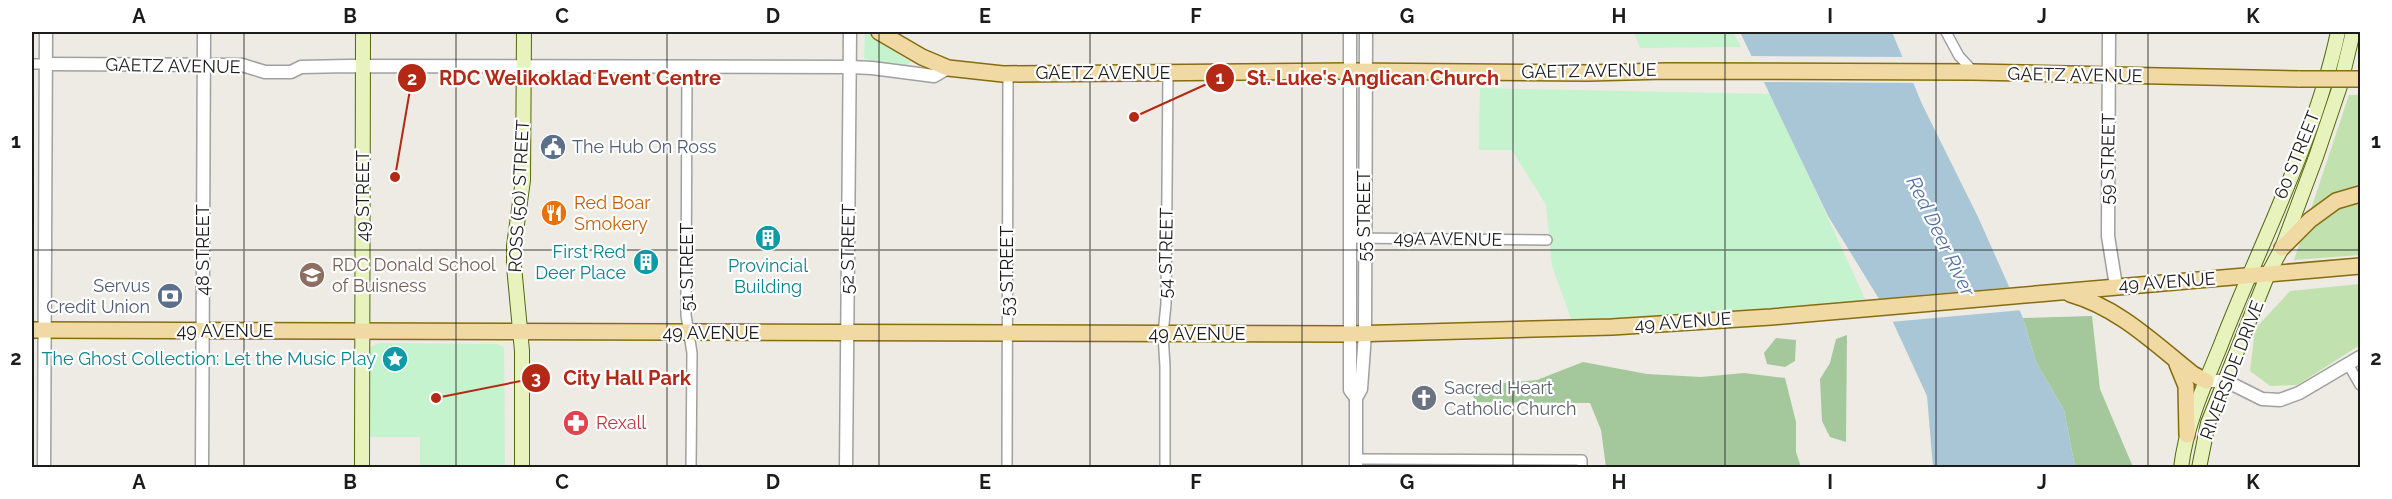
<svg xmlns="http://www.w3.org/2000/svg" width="2392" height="499" viewBox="0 0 2392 499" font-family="Raleway,sans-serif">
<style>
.grass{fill:#c1e2ae}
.forest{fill:#a4c89c}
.park{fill:#c4f3ce}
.water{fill:#a8c6d6}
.pier{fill:#edebe3}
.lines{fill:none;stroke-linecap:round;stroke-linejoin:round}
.minor-casing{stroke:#a0a0a0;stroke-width:12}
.tertiary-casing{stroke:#a0a0a0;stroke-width:15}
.secondary-casing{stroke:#526710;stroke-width:16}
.primary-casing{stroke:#856d10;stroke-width:18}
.minor{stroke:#fff;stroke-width:9}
.tertiary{stroke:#fff;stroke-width:12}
.secondary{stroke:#e8f2bc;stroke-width:14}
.primary{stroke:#f1d9a4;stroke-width:15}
.primary-bridge-casing{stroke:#856d10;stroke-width:18;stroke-linecap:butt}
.primary-bridge{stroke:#f1d9a4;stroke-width:15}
.grid{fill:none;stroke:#1c1c1c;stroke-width:1.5;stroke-opacity:0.55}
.labels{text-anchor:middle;stroke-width:4.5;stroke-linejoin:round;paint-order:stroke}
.street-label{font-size:18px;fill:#1c1c1c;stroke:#fff}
.service-label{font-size:18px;fill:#4e5e75;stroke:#fff;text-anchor:start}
.food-label{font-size:18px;fill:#c56008;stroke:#fff;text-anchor:start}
.culture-label{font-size:18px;fill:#0d838f;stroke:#fff;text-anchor:end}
.education-label{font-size:18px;fill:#785e54;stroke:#fff;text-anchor:start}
.worship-label{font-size:18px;fill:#5b616d;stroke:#fff;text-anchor:start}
.health-label{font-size:18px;fill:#be3a42;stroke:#fff;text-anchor:start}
.water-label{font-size:20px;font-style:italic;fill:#5471a1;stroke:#fff}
.leader{fill:none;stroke:#b32915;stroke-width:2}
.callout-dot{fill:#b32915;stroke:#fff;stroke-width:2}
.mark-label{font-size:18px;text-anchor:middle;font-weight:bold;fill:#fff}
.callout-label{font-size:20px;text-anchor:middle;font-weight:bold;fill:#b32915;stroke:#fff;stroke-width:4.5;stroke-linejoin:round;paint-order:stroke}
.neatline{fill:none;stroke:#1c1c1c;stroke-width:2}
.grid-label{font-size:20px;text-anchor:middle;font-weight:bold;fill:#1c1c1c}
</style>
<rect width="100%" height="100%" fill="#edebe3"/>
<g class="grass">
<path d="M2349 95H2360V255L2294 260Z"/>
<path d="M2360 284V345L2297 385 2270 386 2250 371 2255 329 2290 291Z"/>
</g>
<g class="forest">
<path d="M2092 316 2100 389 2133 467H2075L2064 410 2036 362 2023 318Z"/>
<path d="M1847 335 1846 442 1830 437 1822 421 1820 379 1830 363 1836 339Z"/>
<path d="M1776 338 1796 340 1795 361 1785 367 1767 364 1764 353Z"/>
<path d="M1583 362 1647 374 1701 377 1744 373 1785 378 1796 422V452L1801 467H1606L1601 430 1590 403 1476 402 1468 386 1537 380Z"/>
</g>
<g class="park">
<path d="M865 32 904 58 911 61 906 66 864 59Z"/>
<path d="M1634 32H1733L1741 47 1640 48Z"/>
<path d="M1480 88 1771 94 1866 301 1659 321H1572L1552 266 1546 205 1512 150H1479Z"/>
<path d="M380 343 497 344 504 347 505 467H420V437H369L367 358C368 349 371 345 380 343Z"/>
</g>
<path class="water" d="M1740 32H1892L1922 104 1978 217 2023 318 2036 362 2064 410 2075 467H1933L1927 396 1892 320 1828 216Z"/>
<g class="pier">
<path d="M1749 56 1906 57 1917 83 1762 82Z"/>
<path d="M2013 287 2023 310 1890 322 1876 299Z"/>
</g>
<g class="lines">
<g class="minor-casing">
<g id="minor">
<path d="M1946 32 1959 56 1973 71"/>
<path d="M32 64H46"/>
<path d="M687 66 686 315 692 353 691 468"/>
<path d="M1350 238 1547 240"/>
<path d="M2348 364 2360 385"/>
<path d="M1356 459 1582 460V468"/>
<path d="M1007 468 1008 74"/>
<path d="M1165 468V367L1163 334 1166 304 1168 73"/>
</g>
</g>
<g class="tertiary-casing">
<g id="tertiary">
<path d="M1350 32V390L1356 398"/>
<path d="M2109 32 2108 236 2116 286"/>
<path d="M46 64 242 65 265 72H291L301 67 349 66 850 67 872 68 934 76 948 68"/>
<path d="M2206 381H2226L2262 399 2280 400 2299 393 2360 357"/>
<path d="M44 468 46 32"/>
<path d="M202 468 204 32"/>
<path d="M846 468 850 32"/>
<path d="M1356 468V398L1361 389 1365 334 1366 32"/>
</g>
</g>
<g class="secondary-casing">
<g id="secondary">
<path d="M362 468 363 32"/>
<path d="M522 468V351L514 266V246L523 180 524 32"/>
<path d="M2181 468C2186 425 2204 386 2220 347 2260 243 2315 140 2338 32"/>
<path d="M2199 468 2208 423 2268 274 2282 248 2316 157 2340 86 2353 32"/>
</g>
</g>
<g class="primary-casing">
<g id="primary">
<path d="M879 32 922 57 948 68 1003 74 1350 71 1588 73 1666 71 1973 72 2300 79"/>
<path d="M2282 248 2310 220 2336 201 2360 194"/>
<path d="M2070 294C2119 308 2154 343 2193 374L2206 381"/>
<path d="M32 330 1350 334 1612 327 1771 317 2360 266"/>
<path d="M2177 364 2186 386 2187 435"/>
</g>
</g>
<use href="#minor" class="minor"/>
<use href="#tertiary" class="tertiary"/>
<use href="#secondary" class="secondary"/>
<use href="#primary" class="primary"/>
<g class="primary-bridge-casing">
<path id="primary-bridge" d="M2300 79H2360"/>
</g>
<use href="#primary-bridge" class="primary-bridge"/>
</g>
<path class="grid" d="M244 32V468M456 32V468M667 32V468M879 32V468M1090 32V468M1302 32V468M1513 32V468M1725 32V468M1936 32V468M2148 32V468M32 250H2360"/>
<defs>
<g id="civic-disc" transform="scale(1.35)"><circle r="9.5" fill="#5c6f8a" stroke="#fff"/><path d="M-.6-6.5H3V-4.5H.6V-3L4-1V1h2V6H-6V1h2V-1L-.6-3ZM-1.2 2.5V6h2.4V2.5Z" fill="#fff"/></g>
<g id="restaurant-disc" transform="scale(1.35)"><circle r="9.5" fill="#e8710a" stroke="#fff"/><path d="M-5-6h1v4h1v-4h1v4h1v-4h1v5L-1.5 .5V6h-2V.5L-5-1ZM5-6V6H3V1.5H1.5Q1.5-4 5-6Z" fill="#fff"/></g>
<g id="building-disc" transform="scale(1.35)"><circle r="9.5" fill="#0f9aa8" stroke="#fff"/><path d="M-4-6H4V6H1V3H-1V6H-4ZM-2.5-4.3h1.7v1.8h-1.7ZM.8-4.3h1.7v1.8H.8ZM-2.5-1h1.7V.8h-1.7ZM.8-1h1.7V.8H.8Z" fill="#fff"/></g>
<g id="school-disc" transform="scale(1.35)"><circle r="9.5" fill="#8d6e63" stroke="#fff"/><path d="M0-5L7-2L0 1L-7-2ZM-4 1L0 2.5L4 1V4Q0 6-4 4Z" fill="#fff"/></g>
<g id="bank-disc" transform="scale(1.35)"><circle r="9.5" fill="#5c6f8a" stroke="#fff"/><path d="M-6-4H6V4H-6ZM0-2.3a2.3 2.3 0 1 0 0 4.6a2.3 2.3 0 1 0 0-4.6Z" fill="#fff"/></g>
<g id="sight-disc" transform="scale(1.35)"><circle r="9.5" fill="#0f9aa8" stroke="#fff"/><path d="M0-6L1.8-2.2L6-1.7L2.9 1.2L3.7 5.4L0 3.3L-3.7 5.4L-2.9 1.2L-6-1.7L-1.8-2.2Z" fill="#fff"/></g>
<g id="church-disc" transform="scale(1.35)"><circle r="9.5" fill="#6b7280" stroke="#fff"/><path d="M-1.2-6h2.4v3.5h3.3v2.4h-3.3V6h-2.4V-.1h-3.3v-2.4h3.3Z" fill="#fff"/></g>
<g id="pharmacy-disc" transform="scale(1.35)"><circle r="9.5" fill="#e0444e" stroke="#fff"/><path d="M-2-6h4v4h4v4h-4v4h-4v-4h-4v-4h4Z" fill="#fff"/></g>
</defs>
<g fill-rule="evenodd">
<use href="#civic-disc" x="553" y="147"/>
<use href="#restaurant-disc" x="554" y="213"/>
<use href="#building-disc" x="768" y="238"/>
<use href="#building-disc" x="646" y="262"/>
<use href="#school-disc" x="312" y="275"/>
<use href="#bank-disc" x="170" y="296"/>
<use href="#sight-disc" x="395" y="359"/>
<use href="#church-disc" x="1424" y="398"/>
<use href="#pharmacy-disc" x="576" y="423"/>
</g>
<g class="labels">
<g class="street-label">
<text transform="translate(173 66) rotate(1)" y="6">GAETZ AVENUE</text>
<text transform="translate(1589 71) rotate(-1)" y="6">GAETZ AVENUE</text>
<text x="1103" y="79">GAETZ AVENUE</text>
<text transform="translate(2075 75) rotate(1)" y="6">GAETZ AVENUE</text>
<text transform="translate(2297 155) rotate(-68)" y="6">60 STREET</text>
<text transform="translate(2108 159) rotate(-89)" y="6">59 STREET</text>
<text transform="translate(363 196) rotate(-90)" y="6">49 STREET</text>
<text transform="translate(519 196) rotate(-87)" y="6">ROSS (50) STREET</text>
<text transform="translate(1364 216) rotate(-90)" y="6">55 STREET</text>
<text transform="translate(1448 239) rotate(1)" y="6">49A AVENUE</text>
<text transform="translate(848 249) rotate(-89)" y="6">52 STREET</text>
<text transform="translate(203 250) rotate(-90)" y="6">48 STREET</text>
<text transform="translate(1166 253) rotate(-89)" y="6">54 STREET</text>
<text transform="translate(687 267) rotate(-90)" y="6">51 STREET</text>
<text transform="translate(1007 271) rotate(-90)" y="6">53 STREET</text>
<text transform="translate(2167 282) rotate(-4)" y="6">49 AVENUE</text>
<text transform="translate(1683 322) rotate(-4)" y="6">49 AVENUE</text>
<text x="225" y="337">49 AVENUE</text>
<text x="711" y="339">49 AVENUE</text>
<text x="1197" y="340">49 AVENUE</text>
<text transform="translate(2232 370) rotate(-69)" y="6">RIVERSIDE DRIVE</text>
</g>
<g class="service-label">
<text x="572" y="153">The Hub On Ross</text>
<text x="150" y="292" text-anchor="end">Servus<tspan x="150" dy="21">Credit Union</tspan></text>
</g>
<g class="food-label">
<text x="574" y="209">Red Boar<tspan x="574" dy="21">Smokery</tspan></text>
</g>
<g class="culture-label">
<text x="626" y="258">First Red<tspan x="626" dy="21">Deer Place</tspan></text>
<text x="768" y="272" text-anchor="middle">Provincial<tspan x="768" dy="21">Building</tspan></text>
<text x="376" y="365">The Ghost Collection: Let the Music Play</text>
</g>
<g class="education-label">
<text x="332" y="271">RDC Donald School<tspan x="332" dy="21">of Buisness</tspan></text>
</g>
<g class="worship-label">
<text x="1444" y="394">Sacred Heart<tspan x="1444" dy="21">Catholic Church</tspan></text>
</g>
<g class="health-label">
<text x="596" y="429">Rexall</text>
</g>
<g class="water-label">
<text transform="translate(1941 236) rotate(64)" y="7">Red Deer River</text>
</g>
</g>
<path class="leader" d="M1134 117L1220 78M395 177L412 78M436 398L536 378"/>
<g class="callout-dot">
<circle cx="1134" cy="117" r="6"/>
<circle cx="395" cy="177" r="6"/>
<circle cx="436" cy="398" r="6"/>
<circle cx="1220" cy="78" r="15"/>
<circle cx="412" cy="78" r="15"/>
<circle cx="536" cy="378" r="15"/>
</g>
<g class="mark-label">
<text x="1220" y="84">1</text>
<text x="412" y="85">2</text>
<text x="536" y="384">3</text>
</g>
<g class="callout-label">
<text x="1373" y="85">St. Luke's Anglican Church</text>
<text x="580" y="85">RDC Welikoklad Event Centre</text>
<text x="627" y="385">City Hall Park</text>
</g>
<rect width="2392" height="499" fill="none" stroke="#ffffff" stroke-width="66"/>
<rect x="33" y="33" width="2326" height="433" class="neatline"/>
<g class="grid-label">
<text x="139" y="23">A</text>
<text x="350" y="23">B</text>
<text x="562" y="23">C</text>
<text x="773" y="23">D</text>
<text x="985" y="23">E</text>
<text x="1196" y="23">F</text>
<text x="1407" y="23">G</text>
<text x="1619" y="23">H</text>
<text x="1830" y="23">I</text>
<text x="2042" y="23">J</text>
<text x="2253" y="23">K</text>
<text x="16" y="148">1</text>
<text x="2376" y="148">1</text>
<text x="16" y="365">2</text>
<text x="2376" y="365">2</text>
<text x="139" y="489">A</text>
<text x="350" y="489">B</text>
<text x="562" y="489">C</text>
<text x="773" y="489">D</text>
<text x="985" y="489">E</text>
<text x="1196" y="489">F</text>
<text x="1407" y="489">G</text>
<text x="1619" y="489">H</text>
<text x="1830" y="489">I</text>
<text x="2042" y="489">J</text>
<text x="2253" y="489">K</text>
</g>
</svg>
